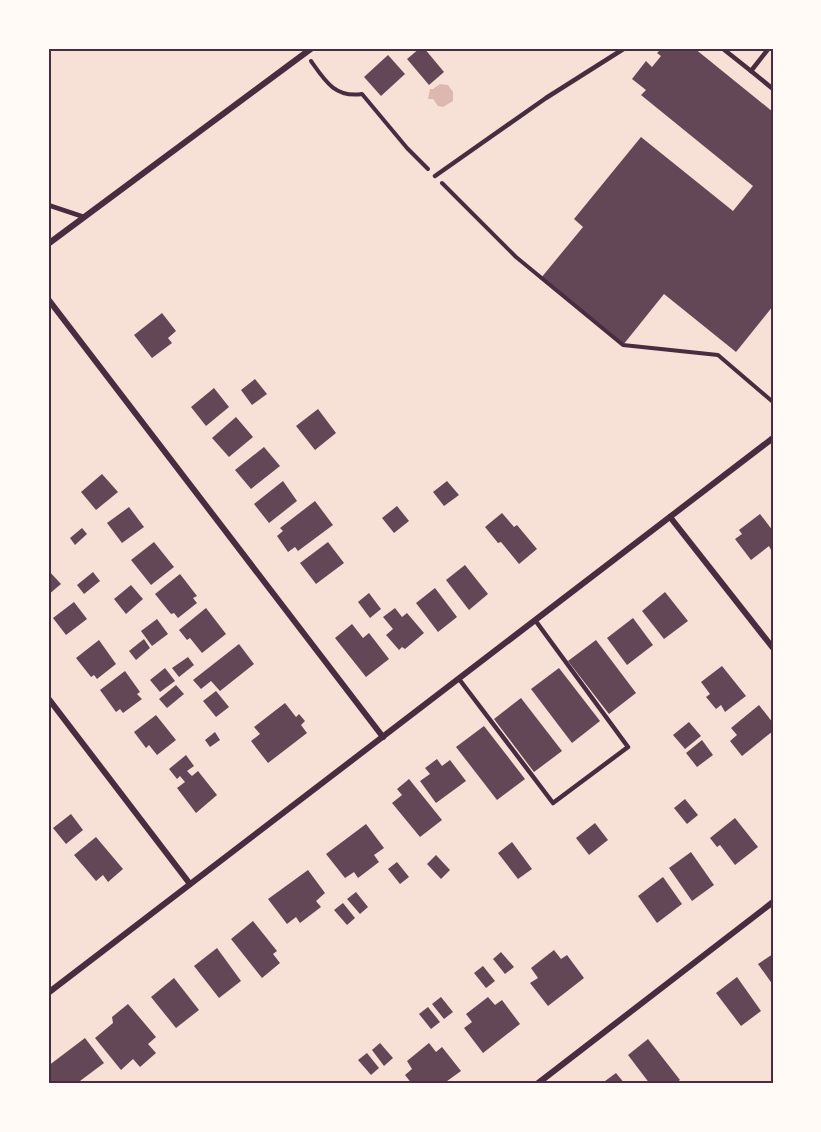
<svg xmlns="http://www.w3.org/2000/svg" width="821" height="1132" viewBox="0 0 821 1132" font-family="Helvetica,sans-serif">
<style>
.water{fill:#dcb8b0}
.building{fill:#644757}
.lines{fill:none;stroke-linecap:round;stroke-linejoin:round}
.path{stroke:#4a2c40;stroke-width:4}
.service{stroke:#4a2c40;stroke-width:4.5}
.minor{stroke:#4a2c40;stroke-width:6}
.neatline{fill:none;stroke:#4a2c40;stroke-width:2}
</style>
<rect width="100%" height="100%" fill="#f7e1d7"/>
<path class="water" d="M440 84 448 85 453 92V101L443 107 438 106 433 99H428L430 89H433Z"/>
<g class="building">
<path d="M420 48H424L444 72 429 85 407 59Z"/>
<path d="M662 48H694L773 112V306L736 352 664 294 623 345 541 278 583 227 574 219 641 137 733 211 753 186 641 95 646 90 632 79 646 61 652 67 661 56 657 53Z"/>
<path d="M388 55 405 74 381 96 364 77Z"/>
<path d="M162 313 176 331 168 338 172 343 152 358 134 335Z"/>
<path d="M255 379 267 394 252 405 241 390Z"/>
<path d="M214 388 229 407 206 426 191 407Z"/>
<path d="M318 409 336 433 315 450 296 426Z"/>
<path d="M236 417 253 437 229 457 212 438Z"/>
<path d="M264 447 280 466 251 489 235 470Z"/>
<path d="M102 474 118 492 96 510 81 492Z"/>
<path d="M283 481 297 501 269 523 254 504Z"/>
<path d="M447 481 459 495 444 506 433 492Z"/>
<path d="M315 501 333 525 298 551 295 547 288 552 277 536 283 531 280 528Z"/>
<path d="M397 506 409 521 394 533 382 518Z"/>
<path d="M129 507 144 527 122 543 107 523Z"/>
<path d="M502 513 514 527 517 525 537 549 519 564 501 542 498 543 485 527Z"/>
<path d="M760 514 773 531V549L771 550 769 546 751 560 735 539 742 534 739 530Z"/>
<path d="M82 528 87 534 75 545 70 538Z"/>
<path d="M154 542 174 567 151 585 131 560Z"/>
<path d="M328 542 344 563 316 584 300 563Z"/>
<path d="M465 565 488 594 469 610 446 580Z"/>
<path d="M48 570 61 584 48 595Z"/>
<path d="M93 572 100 581 84 594 77 585Z"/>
<path d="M180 574 197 596 193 598 197 603 178 618 174 613 171 614 155 594Z"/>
<path d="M131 585 143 599 126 614 114 599Z"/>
<path d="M435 588 457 617 438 632 416 603Z"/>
<path d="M665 592 688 621 664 639 642 611Z"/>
<path d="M369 593 381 609 370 618 358 602Z"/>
<path d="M74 602 87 619 66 635 53 618Z"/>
<path d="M206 608 226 634 202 653 190 638 187 640 179 630Z"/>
<path d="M395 608 402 617 407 613 424 633 405 649 402 647 399 650 386 635 393 629 383 617Z"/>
<path d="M633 618 653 645 627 665 607 638Z"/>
<path d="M157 619 168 634 152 646 141 631Z"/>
<path d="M352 624 363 638 369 633 389 659 366 677 335 638Z"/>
<path d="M144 639 150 648 136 660 129 651Z"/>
<path d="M99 640 116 664 97 679 94 675 91 677 76 658Z"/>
<path d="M596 640 636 693 609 714 568 661Z"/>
<path d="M239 644 254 664 220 691 211 681 201 689 193 680Z"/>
<path d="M188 657 194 665 179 677 172 668Z"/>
<path d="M722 666 746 696 725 712 721 705 716 709 706 697 710 694 701 682Z"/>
<path d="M165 668 175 681 160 692 150 680Z"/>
<path d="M559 668 600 721 572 743 531 689Z"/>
<path d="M125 671 140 692 137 694 142 699 123 713 120 709 116 712 100 690Z"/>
<path d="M176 685 184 694 167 708 159 699Z"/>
<path d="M216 691 229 707 216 717 203 701Z"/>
<path d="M521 698 562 751 534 772 494 719Z"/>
<path d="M285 703 296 717 299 714 305 721 301 725 307 733 268 763 251 741 260 734 254 727Z"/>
<path d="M759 705 773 723V731L742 756 730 741 737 735 731 728Z"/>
<path d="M156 715 176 740 157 755 149 745 146 748 134 732Z"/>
<path d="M689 722 701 736 685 749 673 735Z"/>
<path d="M484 726 525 779 497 800 456 747Z"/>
<path d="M215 732 220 740 210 747 205 740Z"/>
<path d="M702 740 713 755 697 767 686 753Z"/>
<path d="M186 755 194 766 187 771 192 776 198 771 217 795 196 813 177 788 185 782 180 776 177 779 169 769Z"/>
<path d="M437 759 442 766 450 760 466 781 436 803 420 781 430 774 425 768Z"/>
<path d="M409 779 442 820 420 837 392 803 402 795 397 789Z"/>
<path d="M685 799 698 815 687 824 674 808Z"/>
<path d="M71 814 83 830 66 844 53 828Z"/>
<path d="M735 818 758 847 735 865 720 845 717 847 710 838Z"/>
<path d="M595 823 608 840 589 855 576 838Z"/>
<path d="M366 824 384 848 374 855 379 862 358 878 354 872 345 878 326 854Z"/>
<path d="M96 837 123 869 108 882 103 875 96 881 74 855Z"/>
<path d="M512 842 532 869 518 879 498 853Z"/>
<path d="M691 852 714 885 692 901 669 868Z"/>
<path d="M436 855 450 870 441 879 427 864Z"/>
<path d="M397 862 409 877 400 884 388 869Z"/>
<path d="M308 870 325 893 316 901 321 907 300 923 296 917 287 924 268 899Z"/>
<path d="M663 877 682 904 657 923 638 896Z"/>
<path d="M356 892 368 907 360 914 347 899Z"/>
<path d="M343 903 355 918 347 925 334 910Z"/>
<path d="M253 921 277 951 273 954 280 963 262 978 231 939Z"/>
<path d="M217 948 241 981 219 998 194 966Z"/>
<path d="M554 950 561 959 567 955 584 978 548 1006 530 983 538 978 531 968Z"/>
<path d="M501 952 514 967 505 974 493 959Z"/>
<path d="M773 954V985L758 964Z"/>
<path d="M483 966 495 981 486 988 474 973Z"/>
<path d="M737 977 761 1011 741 1026 716 993Z"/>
<path d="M174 978 199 1010 176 1028 151 997Z"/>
<path d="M441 997 453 1012 444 1019 432 1004Z"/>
<path d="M488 997 495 1005 502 1000 520 1024 483 1053 464 1028 472 1022 466 1014Z"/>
<path d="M128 1004 156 1037 148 1044 156 1053 140 1067 133 1059 121 1070 95 1038 113 1023 112 1017Z"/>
<path d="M428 1007 440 1022 431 1029 419 1014Z"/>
<path d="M85 1038 104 1063 76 1084H48V1066Z"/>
<path d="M648 1039 680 1080 675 1084H650L628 1055Z"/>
<path d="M380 1043 393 1058 384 1066 372 1050Z"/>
<path d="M429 1043 436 1052 442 1047 461 1071 443 1084H412L405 1075 412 1069 407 1061Z"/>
<path d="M367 1053 379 1068 371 1075 358 1060Z"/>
<path d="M616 1073 625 1084H601Z"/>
</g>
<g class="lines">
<g class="path">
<path d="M311 61C325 81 335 98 362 94L407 148 428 169"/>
<path d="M442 183 516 257 623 345 718 355 773 402"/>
</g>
<g class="service">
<path d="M722 48 751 71 769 48"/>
<path d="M751 71 773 89"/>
<path d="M435 176 546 98 625 48"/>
<path d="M48 205 84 217"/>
<path d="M459 679 553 803 628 747 535 620"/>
</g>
<g class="minor">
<path d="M48 244 312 48"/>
<path d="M48 299 383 737"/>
<path d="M670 517 773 648"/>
<path d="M48 698 190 884"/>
<path d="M48 993 773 438"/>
<path d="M537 1084 773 902"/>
</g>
</g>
<rect width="821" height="1132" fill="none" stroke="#fffaf5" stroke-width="99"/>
<rect x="50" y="50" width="722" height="1032" class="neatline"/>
</svg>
